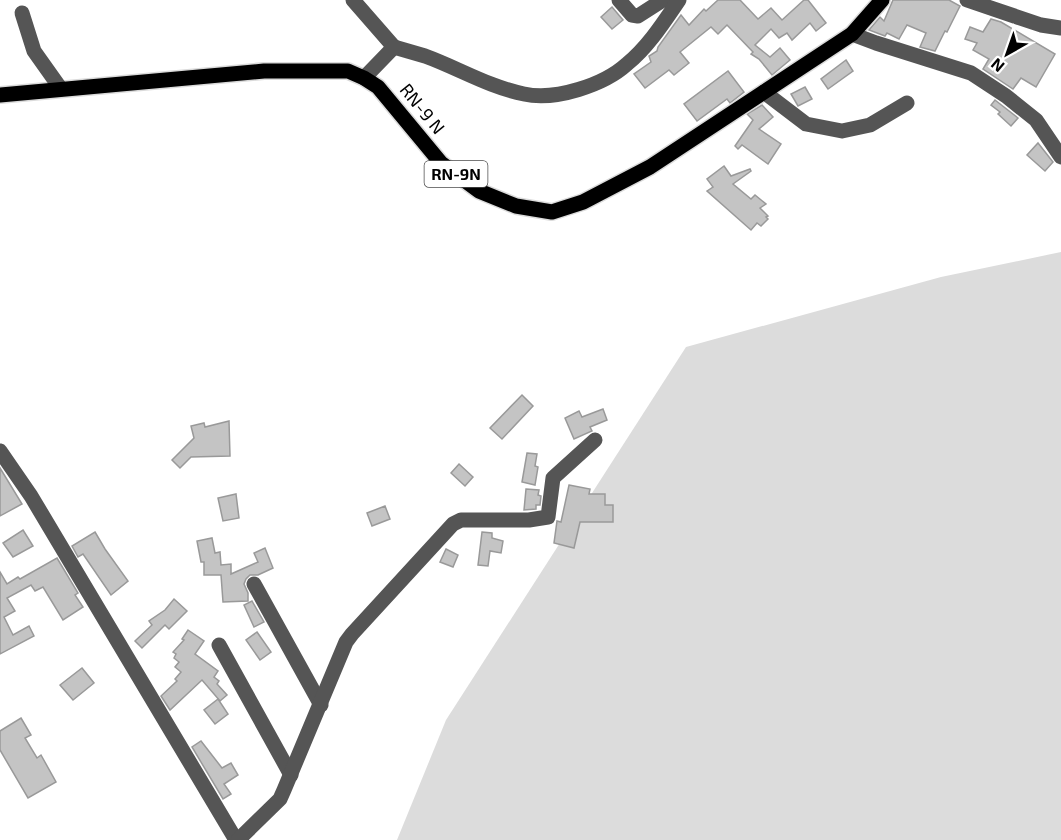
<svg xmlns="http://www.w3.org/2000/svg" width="1061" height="840" viewBox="0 0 1061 840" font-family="'Exo 2',sans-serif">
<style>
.green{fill:#dcdcdc}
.building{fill:#c4c4c4;stroke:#999;stroke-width:1.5}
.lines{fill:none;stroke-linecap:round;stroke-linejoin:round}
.major-casing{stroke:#dbdbdb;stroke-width:18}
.minor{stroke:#555;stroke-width:15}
.major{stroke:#000;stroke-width:15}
.labels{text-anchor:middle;stroke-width:4.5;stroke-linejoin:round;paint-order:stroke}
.shield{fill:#fff;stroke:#4c4c4c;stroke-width:1.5}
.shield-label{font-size:16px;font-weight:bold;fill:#000}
.street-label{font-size:18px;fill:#000;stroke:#fff}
</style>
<rect width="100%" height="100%" fill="#fff"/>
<path class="green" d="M1061 252V840H397L446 720 686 347 941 277Z"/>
<g class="building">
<path d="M718 0H740L758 19 771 8 782 20 804 0H808L826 23 816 31 810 23 792 40 787 33 779 38 771 29 755 45 770 57 780 48 790 60 772 75 759 59 751 54 753 52 727 25 718 34 711 27 680 52 689 63 674 75 669 70 645 88 634 74 651 62 649 56 657 51 658 47 681 15 689 25 704 9 706 11Z"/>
<path d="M893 0H949L960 6 947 32 945 31 935 51 920 47 926 33 907 25 899 39 887 33 885 36 869 30 880 17 884 21Z"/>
<path d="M612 7 623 20 612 29 601 17Z"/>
<path d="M991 19 1001 22 1055 54 1036 87 1021 78 1013 89 983 69 989 59 973 50 977 43 965 39 970 27 983 32Z"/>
<path d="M846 60 853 71 828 89 821 79Z"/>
<path d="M728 71 744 92 730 103 727 99 697 121 684 104Z"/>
<path d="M805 87 812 99 798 106 791 94Z"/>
<path d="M995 100 1018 118 1011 126 998 114 1000 112 991 105Z"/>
<path d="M762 105 773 117 759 129 781 144 768 164 742 145 738 149 735 146 753 120 747 114Z"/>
<path d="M1038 143 1053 162 1045 171 1027 155Z"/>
<path d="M724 166 731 176 750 169 751 171 733 184 751 199 755 195 766 204 760 208 768 216 766 217 768 219 761 226 757 223 751 230 707 191 713 187 707 179Z"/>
<path d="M522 395 533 406 502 439 490 428Z"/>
<path d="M603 409 607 420 590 427 592 431 574 439 565 418 579 411 582 417Z"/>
<path d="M229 421 230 456 191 457 180 468 172 460 194 438 191 426 204 423 205 427Z"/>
<path d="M527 453 537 454 535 466 538 467 535 485 522 482Z"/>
<path d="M459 464 473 477 465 486 451 473Z"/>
<path d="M0 468 22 504 0 516Z"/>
<path d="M569 485 590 489 589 494H605V505H613V522H580L574 548 554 543 557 521 561 522Z"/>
<path d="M526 489 539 490 538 495 541 496 540 505H536V509L524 510Z"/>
<path d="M236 494 239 518 223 521 218 498Z"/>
<path d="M385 506 390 519 372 526 367 513Z"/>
<path d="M23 530 33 546 13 557 3 543Z"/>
<path d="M95 532 105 549 128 581 111 595 83 554 78 557 72 546Z"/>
<path d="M482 532 492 533V538L503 541 501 553 490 551 488 566 478 565Z"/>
<path d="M212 538 215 553 220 552 221 565 231 564V574L258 562 254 553 265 548 273 568 258 575H250L246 579 244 584 248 593V601L223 602 221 575H204V562H201L197 541Z"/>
<path d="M446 549 458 555 453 567 440 562Z"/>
<path d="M57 558 78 593 75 595 83 607 63 620 43 587 35 591 31 585 7 598 15 611 4 617 13 635 29 626 34 636 0 654V572L7 584 18 577 20 579Z"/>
<path d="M174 599 187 611 169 629 165 625 142 648 135 641 152 625 149 621 165 610Z"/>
<path d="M252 601 264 622 254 627 244 605Z"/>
<path d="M188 630 204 641 195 654 218 671 214 677 219 681 217 684 227 695 220 701 202 680 170 710 161 696 177 681 175 679 181 672 175 667 179 662 174 658 176 654 173 652 184 640 182 639Z"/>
<path d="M257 632 271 652 260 660 246 640Z"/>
<path d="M82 668 94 683 73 700 60 685Z"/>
<path d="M218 699 228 714 215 724 204 710Z"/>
<path d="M21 718 31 735 25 738 37 758 41 755 56 782 28 798 0 750V731Z"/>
<path d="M201 741 222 768 231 763 238 775 224 784 231 794 223 799 192 747Z"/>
</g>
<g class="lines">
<g class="major-casing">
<path id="major" d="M0 95 264 71H348L364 78 378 87 441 163 479 191 516 206 552 212 583 202 650 167 852 34 882 0"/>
</g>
<g class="minor">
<path d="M353 0 394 47"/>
<path d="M619 0 632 15 638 16 663 0"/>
<path d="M967 0 1041 25 1061 28"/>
<path d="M22 13 34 51 61 89"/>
<path d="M852 34 876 43 971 73 1006 96 1036 120 1061 157"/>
<path d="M394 47C404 50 415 53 425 56 458 68 489 87 524 94 555 101 604 85 627 64 648 47 664 22 679 0"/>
<path d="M364 78 394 47"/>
<path d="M764 92 806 124 842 131 870 125 907 103"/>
<path d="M0 451 31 496 236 840"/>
<path d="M254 584 321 705"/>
<path d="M219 645 291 775"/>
<path d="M238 840 280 799 284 790 346 642 352 634 453 524 461 520H529L548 517 553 478 595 440"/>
</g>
<use href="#major" class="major"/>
</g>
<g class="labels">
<rect class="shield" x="424.5" y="161" width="63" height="26" rx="4.5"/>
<g class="shield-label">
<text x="456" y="180">RN-9N</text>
</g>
<g class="street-label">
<text transform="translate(422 109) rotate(51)" y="6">RN-9 N</text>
</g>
</g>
<g transform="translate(1007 54) rotate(220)" stroke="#ffffff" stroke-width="4.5" paint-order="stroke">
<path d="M0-4.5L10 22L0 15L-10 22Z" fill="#000000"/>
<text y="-9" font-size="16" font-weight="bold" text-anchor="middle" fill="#000000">N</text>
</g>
</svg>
